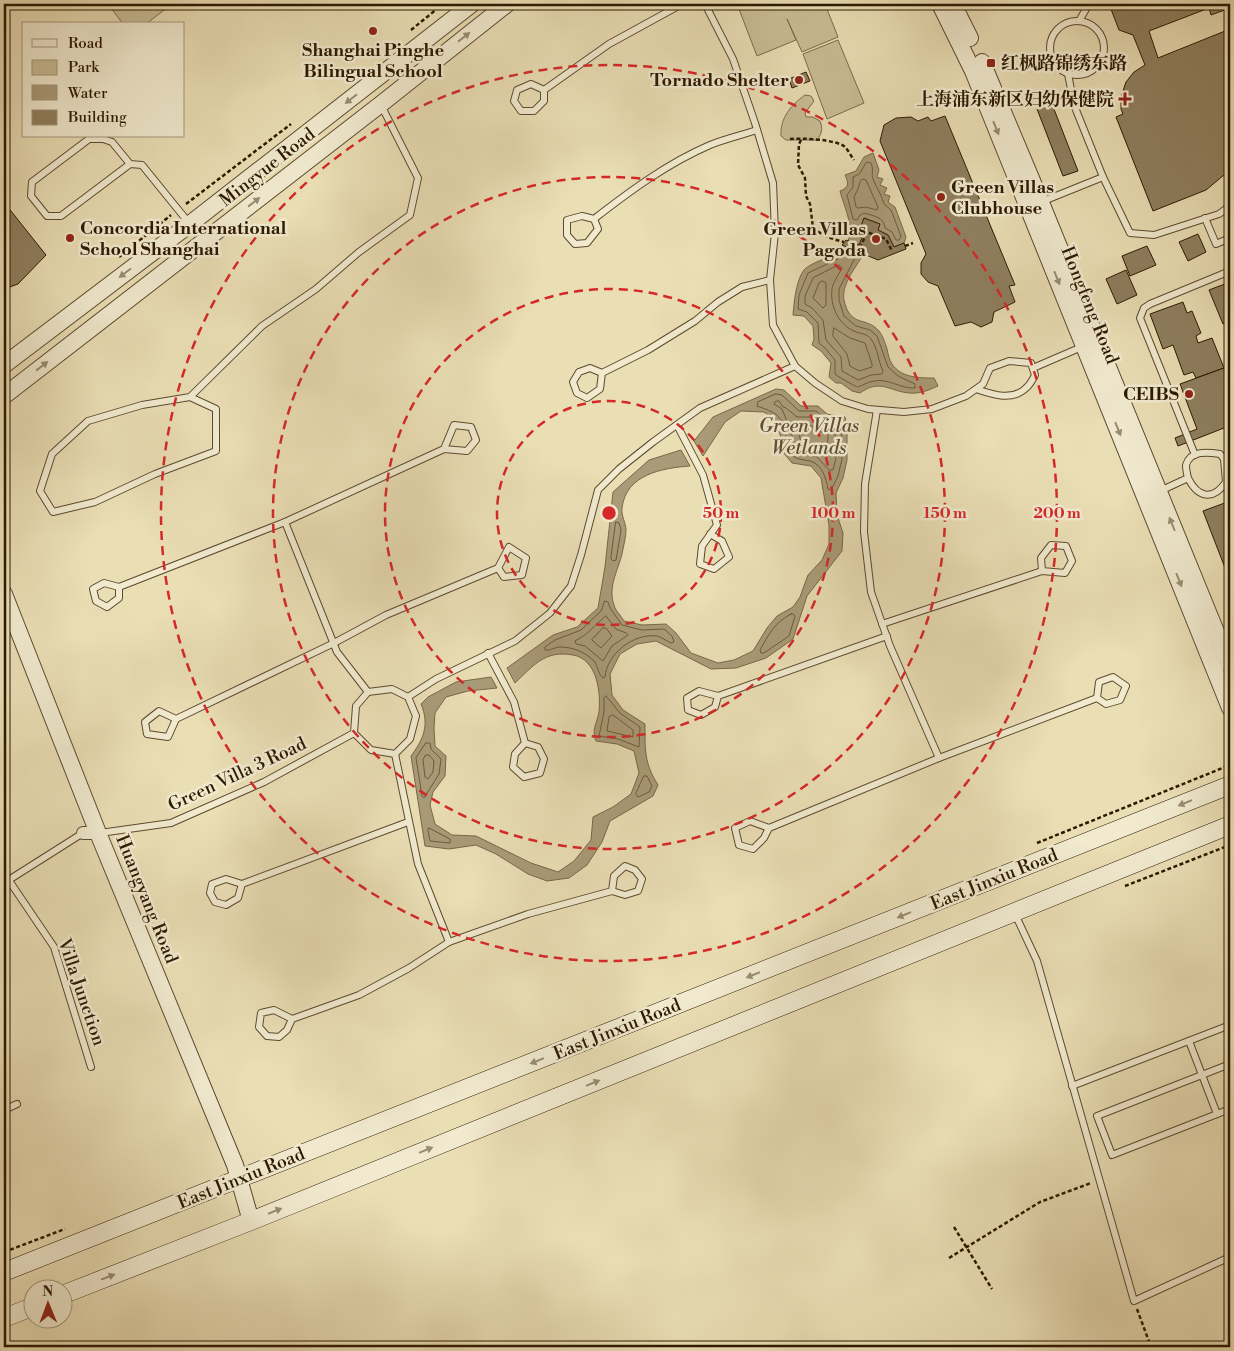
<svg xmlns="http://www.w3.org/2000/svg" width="1234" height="1351" viewBox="0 0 1234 1351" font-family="'Libre Bodoni','Noto Serif SC',serif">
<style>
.green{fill:#cabd96;stroke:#7c6b4c}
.water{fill:#aa9b78;stroke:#786748}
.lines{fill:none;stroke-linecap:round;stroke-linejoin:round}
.shore{stroke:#6c5a3c;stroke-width:1}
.building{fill:#8f7f5f;stroke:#2d1901}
.service-casing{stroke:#5c4a2e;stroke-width:8}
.minor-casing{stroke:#5c4a2e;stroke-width:14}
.tertiary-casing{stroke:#5c4a2e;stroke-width:18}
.secondary-casing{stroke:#2d1901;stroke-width:19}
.path{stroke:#2d1901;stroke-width:2.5;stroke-dasharray:4 2.5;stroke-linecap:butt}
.service{stroke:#f1eacf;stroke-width:6}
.minor{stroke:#f1eacf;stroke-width:12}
.tertiary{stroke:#f1eacf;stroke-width:16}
.secondary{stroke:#f1eacf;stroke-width:18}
.oneway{fill:#998c72}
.ring{fill:none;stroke:#d62828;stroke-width:2.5;stroke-dasharray:9 6}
.poi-dot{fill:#8f2418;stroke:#f1eacf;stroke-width:2}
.labels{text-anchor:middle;stroke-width:5;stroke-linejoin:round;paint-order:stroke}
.poi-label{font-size:18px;font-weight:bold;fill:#2d1901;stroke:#f1eacf;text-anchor:end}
.street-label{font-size:18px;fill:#2d1901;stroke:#f1eacf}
.water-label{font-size:19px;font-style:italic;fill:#5f4d31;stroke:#f1eacf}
.centre{fill:#d62828;stroke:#f1eacf;stroke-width:2.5}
.ring-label{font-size:15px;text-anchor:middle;font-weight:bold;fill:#d62828;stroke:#f1eacf;stroke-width:5;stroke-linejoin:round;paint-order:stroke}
</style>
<rect width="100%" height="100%" fill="#eadeb5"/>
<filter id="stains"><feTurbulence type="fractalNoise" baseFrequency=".004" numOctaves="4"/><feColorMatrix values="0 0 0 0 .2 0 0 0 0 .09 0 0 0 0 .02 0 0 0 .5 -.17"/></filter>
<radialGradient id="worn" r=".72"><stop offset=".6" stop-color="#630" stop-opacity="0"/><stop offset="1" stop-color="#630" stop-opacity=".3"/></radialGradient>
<g class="green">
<path d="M108 4H172L146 24H123Z"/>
<path d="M737 4H825L838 37 802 52 787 19 796 40 757 56Z"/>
<path d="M838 40 864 103 827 119 803 54Z"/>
<path d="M805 95 811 96 814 101 805 113 806 117H813L820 121C823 129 822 133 817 140H786L781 136C780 118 791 105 805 95Z"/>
</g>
<g class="water">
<path d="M873 153 879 170 877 177 883 179 880 185 887 188 884 194 890 196 888 202 895 207 906 237 904 243 894 247 888 235 878 230 880 224 864 218 857 236 862 238 859 245 848 241C854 225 844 207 840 191 849 188 849 183 845 175L856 171 864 157Z"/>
<path d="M843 245 863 255C856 267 841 285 844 300 850 328 866 316 879 331 883 336 885 343 887 349 888 353 889 360 892 364 901 378 920 378 934 378L938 386C929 390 920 394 910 393 890 392 881 378 860 393L852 391 841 383H836L829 377 831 363 821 351 812 345 814 339 813 326 804 316 793 315C794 303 796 280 804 270 810 263 830 257 839 253Z"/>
<path d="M776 389 784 390 801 406H818L827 414 845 417 847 426V460L843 478 836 493 837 515 843 533 842 551 807 596 793 639 766 658 736 668 711 669 656 641 637 644 620 654 610 674 612 695 623 710 645 724C645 749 644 763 658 785L653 796 610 821 602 842 587 865 569 878 547 881 528 874 496 854 476 845 449 849 425 846 411 756C423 740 430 725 421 704L428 697 456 682 491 677 497 688 468 691 446 697 435 713 434 728 435 746 446 756 445 776 433 792 430 805 435 824 452 835 476 836 531 863 558 872 574 861 591 840 593 817 613 807 631 794 639 773 634 751 617 744 596 741C591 731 597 723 599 712 601 692 597 659 573 655 545 650 534 665 515 683L507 668 553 635 577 627 598 608 605 567 613 492 649 460 681 450 690 466C663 468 626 474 622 508 621 516 626 523 626 530 626 536 624 544 623 549 620 568 607 585 614 605 615 610 621 616 624 621L642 625 666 624 676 633 691 653 718 663 734 660 753 651 767 628 777 616 793 607 800 597 808 575 822 560 829 544V525L821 478 811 466 792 463 782 451 780 434 773 418 764 412 741 411 725 422 703 456 694 441 713 417Z"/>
</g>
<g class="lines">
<g class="shore">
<path d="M867 162 871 163C874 170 871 175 873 179 876 187 882 195 884 204L891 210 901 236 899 240H896L892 232 885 228C884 217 874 216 864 213L860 215 857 220 853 219 847 195 853 187V177L859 174Z"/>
<path d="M863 179 866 180 878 207 877 210 866 207 858 208 856 207 854 197 858 189 860 182Z"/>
<path d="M846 253 854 256 855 258 839 289V300L844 316 856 326 870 330 877 336 888 367 898 376 915 384V388C901 389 888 378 874 381 868 382 863 385 858 387 856 387 835 375 835 374V360L825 348 819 343 818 323 807 312 798 309 799 295 808 273 842 257Z"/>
<path d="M839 265 842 268C839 274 833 282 832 289 830 306 838 324 854 331 859 334 867 333 871 339 878 348 878 361 883 371L882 374 871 375 858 380 842 371 841 357 826 340 823 320 812 308 805 304V296L813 278Z"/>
<path d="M823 281 826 283V305L823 308 813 298 819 283Z"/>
<path d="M834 328 850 338 865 343 872 364V367L859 371 850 366 847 354 833 336Z"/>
<path d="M776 394 782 395 799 411H816L825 419 841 422 842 459 838 476 831 490 828 489C826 478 822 464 810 461 801 459 795 460 789 452 786 448 786 443 786 437 784 415 774 412 757 406L758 402Z"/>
<path d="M779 401 783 407 786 408 797 417H813L823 425 835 427 836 458 833 470H829L817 457 798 452 794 447 791 431 782 409 774 404 775 402Z"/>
<path d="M810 425 818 431 828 434 827 453 801 444 798 426Z"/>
<path d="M616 522 619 523 621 530 616 560 613 561 611 559Z"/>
<path d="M605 601 608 602 610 608 622 625 642 630 664 629 672 636 674 642 671 643C667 641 661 637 657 636 633 633 607 654 605 677L603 678C598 674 598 666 594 661 585 652 573 647 560 647 555 647 550 651 545 650V647L555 640 581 630 601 611Z"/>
<path d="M791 614H793L795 616 789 636 764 653H761L760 650C769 634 774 623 791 614Z"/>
<path d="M606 616 616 629 626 633 628 635 612 646 603 661 585 646 576 644 575 641 585 635Z"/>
<path d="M603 628H606L612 636 601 648 592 640Z"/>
<path d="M606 696 620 713 640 727 639 747 618 739 599 736 604 712V698Z"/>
<path d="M613 715 633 730V737L607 731 609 717Z"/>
<path d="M426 743H430L431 749 441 759 439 774 424 798 422 796 416 758Z"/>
<path d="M426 755H429L434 761 433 772 428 779 425 777 423 760Z"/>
<path d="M644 776H647L652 786 649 792 638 797 636 794Z"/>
<path d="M429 828 450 839V843L430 841 428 830Z"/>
</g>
</g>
<g class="building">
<path d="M1109 4H1230V8L1211 15 1209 8 1149 31 1158 58 1230 29V170L1206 190 1153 211 1116 117 1123 114 1121 109V97L1126 82 1134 72 1145 65 1133 35 1119 30Z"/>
<path d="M806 72 810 81 792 88 789 79Z"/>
<path d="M1052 104 1078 171 1063 176 1037 109Z"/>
<path d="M945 116 1015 285 1009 286 1015 302 994 312 992 322 981 327 971 322 955 326 938 286 928 282 921 274V263L926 254 880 141 884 125 896 118 911 117 918 121 928 117 931 121Z"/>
<path d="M7 206 46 255 18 284 4 289V207Z"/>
<path d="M864 218 880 224 878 230 888 235 894 247 904 243 906 249 878 260 842 245 846 240 859 245 862 238 857 236Z"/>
<path d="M1198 234 1206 252 1188 261 1179 242Z"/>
<path d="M1147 246 1156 265 1130 276 1122 256Z"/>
<path d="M1126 270 1137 295 1117 304 1106 279Z"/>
<path d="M1230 282V321L1223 324 1209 290Z"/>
<path d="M1183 302 1187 313 1192 311 1201 333 1196 336 1198 343 1212 338 1224 368 1196 378 1193 372 1184 375 1173 345 1163 349 1150 314Z"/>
<path d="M1224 368 1230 384V444L1224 428 1178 446 1175 438 1197 429 1180 384Z"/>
<path d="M1230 501V572L1227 573 1203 511Z"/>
</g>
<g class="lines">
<g class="service-casing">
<g id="service">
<path d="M705 4 733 59 755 123 773 183 775 233 770 280 773 325 795 366 815 383 842 401 868 409 904 412 932 409 966 396 983 384 990 368 1009 361 1031 363 1035 375C1033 379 1030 385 1026 388 1012 402 991 394 976 389"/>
<path d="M1079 21 1086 9 1091 4"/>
<circle cx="1077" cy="48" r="27"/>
<path d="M1068 74 1074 105 1103 177 1130 233 1154 235 1219 214 1230 206"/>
<path d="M531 84 544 90V101L534 111H521L514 101 517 90Z"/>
<path d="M544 90 609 44 682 4"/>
<path d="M130 164 112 142 103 139H89L32 182 31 196 47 216H61L130 164 142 165 189 223"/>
<path d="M1041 202 1103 177"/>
<path d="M1205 218 1216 244 1230 238"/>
<path d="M594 219 598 229 587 243 575 244 567 235V220L582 216 594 219C630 191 668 163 710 145 725 139 742 135 757 130"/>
<path d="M1033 368 1084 346"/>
<path d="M602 373 600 389 587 398 577 393 573 382 579 372 590 368 602 373 648 350 695 321 718 302 742 287 770 280"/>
<path d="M190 397 216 409V451L155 474 95 502 53 512 40 491 52 454 88 421 142 405 190 397 262 326 316 289 359 252 410 215 418 178 381 105"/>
<path d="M677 425 703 475 717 525 702 546 700 564 714 569 729 557 722 541 710 534"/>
<path d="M1195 455 1140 318 1144 308 1150 304 1230 271"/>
<path d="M1160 491 1188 478C1198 498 1213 501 1226 482L1224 459 1220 454C1208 452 1190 450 1186 465 1186 469 1187 474 1188 478"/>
<path d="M285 522 444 449 454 425 471 427 476 440 467 451 444 449"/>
<path d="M119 587V598L107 607 96 601 93 589 104 583 119 587 285 522 337 652 368 692"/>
<path d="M882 624 1042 571 1065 573 1072 561 1066 546 1051 545 1041 558 1042 571"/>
<path d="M488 653 514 702 525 743 515 754 513 767 524 777 540 773 544 759 538 747 525 743"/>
<path d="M718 696 715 707 701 715 688 710 687 698 699 691 718 696 887 636"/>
<path d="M408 697 436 679 515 641 550 613 571 586 581 555 598 490 619 469 653 442 700 408 795 366"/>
<path d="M176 719 168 737 147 734 145 722 159 711 176 719 334 643 386 615 498 568 509 547 526 558 522 575 504 577 498 568"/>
<path d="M395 754 418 864 449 942"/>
<path d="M939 758 1097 698 1099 682 1113 677 1126 686 1120 700 1106 704 1097 698"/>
<path d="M769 828 764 838 753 849 739 845 735 828 750 821 769 828 939 758 890 646 871 592 864 532 865 484 877 410"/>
<path d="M100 833 171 823 264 782 354 733 356 706 368 692 392 689 408 697 416 716 410 739 395 754 371 750 354 733"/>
<path d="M8 879 54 947 91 1067"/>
<path d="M4 883 83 833"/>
<path d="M242 884 238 898 226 905 215 902 210 893 212 884 226 879 242 884 408 822"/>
<path d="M1015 914 1037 961 1134 1301 1230 1257"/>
<path d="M274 1010 292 1019 287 1030 279 1037 267 1036 259 1027 261 1013Z"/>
<path d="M292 1019 359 995 409 968 449 942 528 914 612 891 614 876 625 866 635 870 642 879 638 891 625 895 612 891"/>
<path d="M1189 1041 1217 1114"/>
<path d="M1230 1064 1097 1116 1112 1155 1230 1109"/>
<path d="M1072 1086 1230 1025"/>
<path d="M4 1110 17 1104"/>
</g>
</g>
<g class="minor-casing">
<path id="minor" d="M83 833H98"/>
</g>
<g class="tertiary-casing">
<g id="tertiary">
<path d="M940 4 973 71 1230 708"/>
<path d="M953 4 970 38"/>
<path d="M982 62 1033 183 1230 666"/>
<path d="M4 365 190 224 472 4"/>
<path d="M4 396 381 104 507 4"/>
<path d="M4 594 98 833 235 1165 251 1221"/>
</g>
</g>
<g class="secondary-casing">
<g id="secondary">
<path d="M4 1272 1230 785"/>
<path d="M62 1295 251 1221 1230 825"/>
<path d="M4 1318 32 1307"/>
</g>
</g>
<g class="path">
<path d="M411 30 443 4"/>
<path d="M790 139C801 138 836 139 845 147 848 150 851 156 854 160"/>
<path d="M801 140 799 144 798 165 805 178 806 196 810 204 813 228C823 236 832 239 844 242"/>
<path d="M186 204 291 124"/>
<path d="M905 246 913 243"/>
<path d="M860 248 867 232 886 239 892 251"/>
<path d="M119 257 171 215"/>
<path d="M1225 721 1230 734"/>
<path d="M1037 843 1230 765"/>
<path d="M1125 886 1230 845"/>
<path d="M954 1227 992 1289"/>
<path d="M4 1252 65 1229"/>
<path d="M949 1258 1040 1202 1091 1183"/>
<path d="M1137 1309 1151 1347"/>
</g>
<use href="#service" class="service"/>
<use href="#minor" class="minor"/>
<use href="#tertiary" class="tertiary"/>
<use href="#secondary" class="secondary"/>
</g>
<defs><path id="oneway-solid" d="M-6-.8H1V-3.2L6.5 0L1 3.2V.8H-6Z" transform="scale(1.25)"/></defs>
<g class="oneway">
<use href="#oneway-solid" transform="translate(464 37) rotate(-38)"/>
<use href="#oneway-solid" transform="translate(351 99) rotate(142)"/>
<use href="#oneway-solid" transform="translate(996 128) rotate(68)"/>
<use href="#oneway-solid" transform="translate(254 202) rotate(-38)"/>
<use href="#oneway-solid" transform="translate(125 273) rotate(143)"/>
<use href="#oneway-solid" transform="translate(1057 278) rotate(68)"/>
<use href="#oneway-solid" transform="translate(42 366) rotate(-38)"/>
<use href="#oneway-solid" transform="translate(1118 429) rotate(68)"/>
<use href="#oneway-solid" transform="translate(1172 524) rotate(-112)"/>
<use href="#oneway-solid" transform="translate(1179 580) rotate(68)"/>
<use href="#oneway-solid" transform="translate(1185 803) rotate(158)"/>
<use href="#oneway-solid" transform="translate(904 915) rotate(158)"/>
<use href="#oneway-solid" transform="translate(753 975) rotate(158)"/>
<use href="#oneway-solid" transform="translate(537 1061) rotate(158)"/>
<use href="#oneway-solid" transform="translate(593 1083) rotate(-22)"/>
<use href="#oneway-solid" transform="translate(426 1150) rotate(-22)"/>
<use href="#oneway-solid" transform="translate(275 1211) rotate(-22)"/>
<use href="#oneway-solid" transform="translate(108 1277) rotate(-21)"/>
</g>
<g class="ring">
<circle cx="609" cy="513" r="112"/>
<circle cx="609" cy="513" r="224"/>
<circle cx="609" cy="513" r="336"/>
<circle cx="609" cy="513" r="448"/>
</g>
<g class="poi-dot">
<circle cx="373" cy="31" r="5"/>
<rect x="986" y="58" width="10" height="10" rx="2.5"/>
<circle cx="799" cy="80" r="5"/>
<path d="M1122.5 91.5h5v5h5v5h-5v5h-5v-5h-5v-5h5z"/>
<circle cx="941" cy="197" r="5"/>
<circle cx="70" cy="238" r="5"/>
<circle cx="876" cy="239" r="5"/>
<circle cx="1189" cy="394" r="5"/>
</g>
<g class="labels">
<g class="poi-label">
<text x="373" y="56" text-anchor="middle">Shanghai Pinghe<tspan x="373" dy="21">Bilingual School</tspan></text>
<text x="1001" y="69" text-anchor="start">红枫路锦绣东路</text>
<text x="789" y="86">Tornado Shelter</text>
<text x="1114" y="105">上海浦东新区妇幼保健院</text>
<text x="951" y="193" text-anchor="start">Green Villas<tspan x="951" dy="21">Clubhouse</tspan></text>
<text x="80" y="234" text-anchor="start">Concordia International<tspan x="80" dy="21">School Shanghai</tspan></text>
<text x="866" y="235">Green Villas<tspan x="866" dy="21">Pagoda</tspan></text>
<text x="1179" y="400">CEIBS</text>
</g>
<g class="street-label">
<text transform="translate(267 167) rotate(-38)" y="6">Mingyue Road</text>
<text transform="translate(1090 305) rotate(68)" y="6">Hongfeng Road</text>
<text transform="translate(237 774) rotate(-25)" y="6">Green Villa 3 Road</text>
<text transform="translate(994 879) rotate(-22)" y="6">East Jinxiu Road</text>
<text transform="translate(147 899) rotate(68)" y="6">Huangyang Road</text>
<text transform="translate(82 992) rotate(71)" y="6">Villa Junction</text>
<text transform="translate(617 1029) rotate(-22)" y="6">East Jinxiu Road</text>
<text transform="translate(241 1178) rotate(-22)" y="6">East Jinxiu Road</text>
</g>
<g class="water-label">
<text x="809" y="432">Green Villas<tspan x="809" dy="22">Wetlands</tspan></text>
</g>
</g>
<circle cx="609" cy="513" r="8" class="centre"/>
<g class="ring-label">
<text x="721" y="518">50 m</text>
<text x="833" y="518">100 m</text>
<text x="945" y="518">150 m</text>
<text x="1057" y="518">200 m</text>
</g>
<rect width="1234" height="1351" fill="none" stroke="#eadeb5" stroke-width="20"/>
<rect x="5" y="5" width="1224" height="1341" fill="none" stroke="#2d1901" stroke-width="2.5"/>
<rect x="10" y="10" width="1214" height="1331" fill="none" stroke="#2d1901"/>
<rect x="22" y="22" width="162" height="115" fill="#f1eacf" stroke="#a3967d"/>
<rect x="32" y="39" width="25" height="8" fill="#f1eacf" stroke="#a3967d"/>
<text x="68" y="48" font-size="15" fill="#2d1901">Road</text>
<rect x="32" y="60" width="25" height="15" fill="#cabd96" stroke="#a3967d"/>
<text x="68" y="72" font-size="15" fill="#2d1901">Park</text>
<rect x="32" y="85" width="25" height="15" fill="#aa9b78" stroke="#a3967d"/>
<text x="68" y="98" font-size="15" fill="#2d1901">Water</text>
<rect x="32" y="110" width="25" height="15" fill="#8f7f5f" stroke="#a3967d"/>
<text x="68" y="122" font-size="15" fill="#2d1901">Building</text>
<g transform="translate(48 1304) rotate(359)"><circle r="24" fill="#f1eacf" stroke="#a3967d"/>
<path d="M0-4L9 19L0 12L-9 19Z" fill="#8f2418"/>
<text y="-8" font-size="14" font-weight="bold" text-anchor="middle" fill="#2d1901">N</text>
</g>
<rect width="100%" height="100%" filter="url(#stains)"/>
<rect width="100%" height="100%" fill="url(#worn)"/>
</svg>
